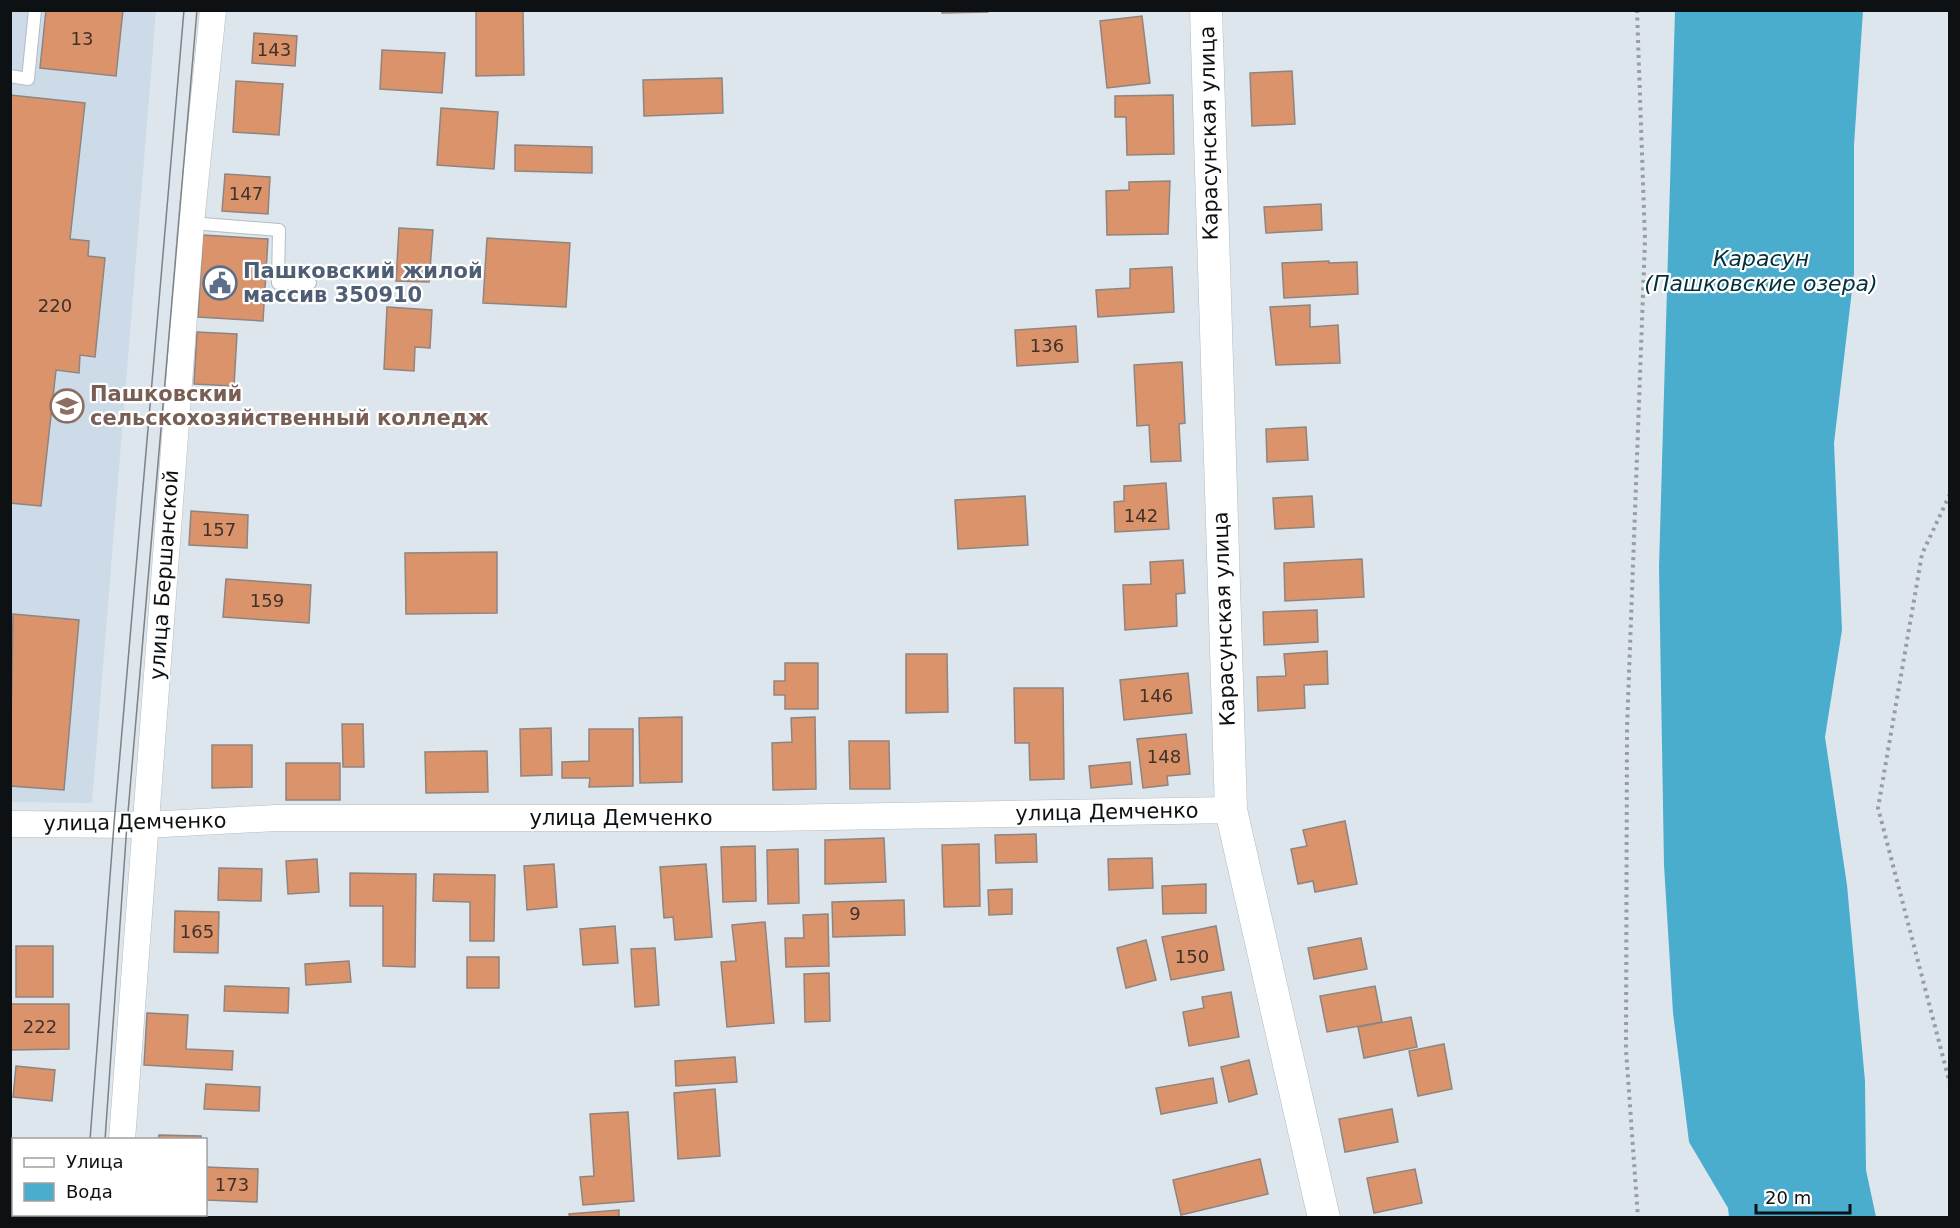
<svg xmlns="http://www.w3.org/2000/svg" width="1960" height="1228" viewBox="0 0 1960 1228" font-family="'DejaVu Sans',sans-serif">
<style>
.built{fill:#ccdbe7}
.water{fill:#4badcd}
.building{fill:#da936b;stroke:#8e8581;stroke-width:1.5}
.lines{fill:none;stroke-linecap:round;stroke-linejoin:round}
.service-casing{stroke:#b4bcc2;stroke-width:14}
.minor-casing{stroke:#b4bcc2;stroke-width:27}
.tertiary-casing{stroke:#b4bcc2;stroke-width:33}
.path{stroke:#979da3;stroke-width:4;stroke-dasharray:3 4.5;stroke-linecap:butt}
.service{stroke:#fff;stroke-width:12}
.minor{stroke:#fff;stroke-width:26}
.tertiary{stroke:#fff;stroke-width:32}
.tram{stroke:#7c8286;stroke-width:1.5}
.labels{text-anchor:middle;stroke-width:4.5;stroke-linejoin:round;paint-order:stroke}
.number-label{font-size:18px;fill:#413229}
.street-label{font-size:21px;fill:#0e1113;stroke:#fff}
.service-label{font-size:21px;font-weight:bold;fill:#4e5e75;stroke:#fff;text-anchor:start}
.education-label{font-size:21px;font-weight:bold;fill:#785e54;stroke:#fff;text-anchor:start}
.water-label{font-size:22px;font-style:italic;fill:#01303d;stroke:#fff}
</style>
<rect width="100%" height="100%" fill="#dee6ed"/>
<path class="built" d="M11 11H156L92 803 11 802Z"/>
<path class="water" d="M1675 11H1863L1854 145V273L1834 443 1842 630 1825 737 1847 885 1865 1081 1866 1170 1876 1217H1729L1728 1208 1689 1142 1673 1013 1664 865 1659 567Z"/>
<g class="building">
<path d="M46 10H123L116 76 40 68Z"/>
<path d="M476 10H523L524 75 476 76Z"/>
<path d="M942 10H988V12L942 13Z"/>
<path d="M1142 16 1150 83 1107 88 1100 21Z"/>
<path d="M254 33 297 36 295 66 252 63Z"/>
<path d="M382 50 445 53 442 93 380 89Z"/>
<path d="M1292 71 1295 124 1252 126 1250 73Z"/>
<path d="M722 78 723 113 644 116 643 80Z"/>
<path d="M236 81 283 84 279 135 233 132Z"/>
<path d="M10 95 85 103 70 239 89 241 88 256 105 258 95 357 80 355 79 373 56 370 41 506 10 503Z"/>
<path d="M1173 95 1174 154 1127 155 1126 117H1115V96Z"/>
<path d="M441 108 498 112 494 169 437 165Z"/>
<path d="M515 145 592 147V173L515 171Z"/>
<path d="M225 174 270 177 268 214 222 211Z"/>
<path d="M1170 181 1168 234 1107 235 1106 191 1129 190V182Z"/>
<path d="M1321 204 1322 230 1266 233 1264 207Z"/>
<path d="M399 228 433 230 429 282 396 281Z"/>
<path d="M203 235 268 239 263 321 198 317Z"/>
<path d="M487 238 570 243 566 307 483 303Z"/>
<path d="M1329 261V263L1357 262 1358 294 1284 298 1282 263Z"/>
<path d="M1172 267 1174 312 1098 317 1096 290 1130 288V269Z"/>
<path d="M1310 305V327L1338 325 1340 363 1276 365 1270 307Z"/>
<path d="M387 307 432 310 430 348 415 347 414 371 384 369Z"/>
<path d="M1076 326 1078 362 1017 366 1015 330Z"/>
<path d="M197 332 237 334 234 386 194 384Z"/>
<path d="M1182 362 1185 423 1179 424 1181 461 1151 462 1149 425 1137 426 1134 365Z"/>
<path d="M1306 427 1308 460 1267 462 1266 429Z"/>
<path d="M1166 483 1169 529 1115 532 1114 502 1124 501V486Z"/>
<path d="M1025 496 1028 545 958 549 955 500Z"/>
<path d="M1312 496 1314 527 1275 529 1273 498Z"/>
<path d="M191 511 248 515 247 548 189 545Z"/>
<path d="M497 552V613L406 614 405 553Z"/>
<path d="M1362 559 1364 597 1285 601 1284 563Z"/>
<path d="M1183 560 1185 593 1176 594 1177 626 1125 630 1123 585 1151 584 1150 562Z"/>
<path d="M226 579 311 585 309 623 223 617Z"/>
<path d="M1317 610 1318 642 1264 645 1263 612Z"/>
<path d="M13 614 79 620 64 790 10 786Z"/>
<path d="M1327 651 1328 684 1304 685 1305 708 1258 711 1257 677 1286 676 1284 654Z"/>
<path d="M906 654H947L948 712 906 713Z"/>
<path d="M785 663H818V709H785V695H774V681H785Z"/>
<path d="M1188 673 1192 713 1124 720 1120 680Z"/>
<path d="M1014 688H1063L1064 779 1030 780 1029 743H1015Z"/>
<path d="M682 717V782L640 783 639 718Z"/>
<path d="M815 717 816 789 773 790 772 743 792 742 791 718Z"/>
<path d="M342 724H363L364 767H343Z"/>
<path d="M551 728 552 775 521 776 520 729Z"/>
<path d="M589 729H633V786L589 787 590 778H562V762L589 761Z"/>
<path d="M1186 734 1190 774 1167 776 1168 785 1143 788 1137 739Z"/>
<path d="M849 741H889L890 789H850Z"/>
<path d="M212 745H252V787L212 788Z"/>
<path d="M487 751 488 792 426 793 425 752Z"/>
<path d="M1130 762 1132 784 1091 788 1089 766Z"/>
<rect x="286" y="763" width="54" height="37"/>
<path d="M1345 821 1357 884 1315 892 1313 881 1298 884 1291 849 1307 846 1303 830Z"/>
<path d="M1036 834 1037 862 996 863 995 835Z"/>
<path d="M884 838 886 882 825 884V840Z"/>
<path d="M979 844 980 906 944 907 942 845Z"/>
<path d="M755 846 756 901 723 902 721 847Z"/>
<path d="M798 849 799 903 768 904 767 850Z"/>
<path d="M1152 858 1153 888 1109 890 1108 859Z"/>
<path d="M317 859 319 892 288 894 286 861Z"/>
<path d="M554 864 557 907 527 910 524 866Z"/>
<path d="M706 864 712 937 675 940 673 917 664 918 660 867Z"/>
<path d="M219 868 262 869 261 901 218 900Z"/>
<path d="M350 873 416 874 415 967 383 966V906H350Z"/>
<path d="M434 874 495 875 494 941H470V902L433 901Z"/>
<path d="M1206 884V913L1163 914 1162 886Z"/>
<path d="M1012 889V914L989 915 988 890Z"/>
<path d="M904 900 905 935 833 937 832 902Z"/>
<path d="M175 911 219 912 218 953 174 952Z"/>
<path d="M828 914 829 966 786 967 785 938H804L803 915Z"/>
<path d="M765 922 774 1023 727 1027 721 962 736 961 732 925Z"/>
<path d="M615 926 618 963 583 965 580 929Z"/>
<path d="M1216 926 1224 970 1171 980 1162 937Z"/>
<path d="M1361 938 1367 969 1314 979 1308 948Z"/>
<path d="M1146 940 1156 980 1126 988 1117 948Z"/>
<rect x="16" y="946" width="37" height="51"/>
<path d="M655 948 659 1005 635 1007 631 949Z"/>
<rect x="467" y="957" width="32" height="31"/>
<path d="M349 961 351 982 306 985 305 964Z"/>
<path d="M829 973 830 1021 805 1022 804 974Z"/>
<path d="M225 986 289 988 288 1013 224 1011Z"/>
<path d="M1375 986 1382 1022 1327 1032 1320 996Z"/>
<path d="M1231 992 1239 1037 1189 1046 1183 1012 1204 1008 1202 997Z"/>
<path d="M10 1004H69V1049L10 1050Z"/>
<path d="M147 1013 188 1015 186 1049 233 1051 232 1070 144 1065Z"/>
<path d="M1411 1017 1417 1047 1364 1058 1358 1027Z"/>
<path d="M1444 1044 1452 1089 1418 1096 1409 1051Z"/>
<path d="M735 1057 737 1082 676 1086 675 1061Z"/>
<path d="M1249 1060 1257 1094 1229 1102 1221 1067Z"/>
<path d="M16 1066 55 1070 52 1101 13 1097Z"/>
<path d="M1213 1078 1217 1103 1161 1114 1156 1088Z"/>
<path d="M206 1084 260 1087 259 1111 204 1109Z"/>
<path d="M715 1089 720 1156 678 1159 674 1093Z"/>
<path d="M1392 1109 1398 1142 1345 1152 1339 1119Z"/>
<path d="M628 1112 634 1201 583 1205 580 1177 594 1176 590 1114Z"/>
<path d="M159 1135 201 1136V1140H158Z"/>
<path d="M1260 1159 1268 1194 1181 1215 1173 1180Z"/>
<path d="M206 1167 258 1169 257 1202 206 1200Z"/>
<path d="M1415 1169 1422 1203 1374 1213 1367 1178Z"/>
<path d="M619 1210V1218H570L569 1214Z"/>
<rect x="140" y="1214" width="65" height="4"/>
</g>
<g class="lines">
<g class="service-casing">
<g id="service">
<path d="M10 76 28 79 35 10"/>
<path d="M191 223 279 230 278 283H310"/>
</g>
</g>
<g class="minor-casing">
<g id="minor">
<path d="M10 824 145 825 276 818H772L1231 810"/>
<path d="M122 1140 191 223 213 10"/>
<path d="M116 1218V1214"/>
</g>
</g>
<g class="tertiary-casing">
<path id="tertiary" d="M1206 10 1231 810 1324 1218"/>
</g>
<g class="path">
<path d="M1637 10 1645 240 1627 728 1626 1050 1638 1218"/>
<path d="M1950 494 1922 554 1878 808 1950 1084"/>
</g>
<use href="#service" class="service"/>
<use href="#minor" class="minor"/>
<use href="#tertiary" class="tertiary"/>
<g class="tram">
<path d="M90 1140 114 824 184 10"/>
<path d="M105 1140 127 824 197 10"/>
<path d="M85 1218V1214"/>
<path d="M99 1218 100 1214"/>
</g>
</g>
<defs>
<g id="civic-ring" transform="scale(1.725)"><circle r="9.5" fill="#fff" stroke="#5c6f8a" stroke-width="1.5"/><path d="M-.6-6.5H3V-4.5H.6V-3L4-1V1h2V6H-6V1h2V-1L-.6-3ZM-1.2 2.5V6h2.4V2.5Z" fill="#5c6f8a"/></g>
<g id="university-ring" transform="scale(1.725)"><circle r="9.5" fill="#fff" stroke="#8d6e63" stroke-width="1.5"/><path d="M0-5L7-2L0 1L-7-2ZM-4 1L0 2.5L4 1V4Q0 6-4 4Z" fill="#8d6e63"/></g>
</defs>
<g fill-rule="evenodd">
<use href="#civic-ring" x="220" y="283"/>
<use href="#university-ring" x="67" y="406"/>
</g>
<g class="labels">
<g class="number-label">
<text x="82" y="45">13</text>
<text x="274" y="56">143</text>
<text x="246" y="200">147</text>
<text x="55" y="312">220</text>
<text x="1047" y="352">136</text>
<text x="1141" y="522">142</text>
<text x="219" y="536">157</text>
<text x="267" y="607">159</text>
<text x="1156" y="702">146</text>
<text x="1164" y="763">148</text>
<text x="855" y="920">9</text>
<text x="197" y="938">165</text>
<text x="1192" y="963">150</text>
<text x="40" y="1033">222</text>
<text x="232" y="1191">173</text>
</g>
<g class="street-label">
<text transform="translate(1209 133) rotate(-91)" y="7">Карасунская улица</text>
<text transform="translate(164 575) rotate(-86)" y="7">улица Бершанской</text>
<text transform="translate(1224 619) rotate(-92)" y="7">Карасунская улица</text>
<text transform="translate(1107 812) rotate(-1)" y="7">улица Демченко</text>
<text x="621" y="825">улица Демченко</text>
<text transform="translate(135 822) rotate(-1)" y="7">улица Демченко</text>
</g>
<g class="service-label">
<text x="243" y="278">Пашковский жилой<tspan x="243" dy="24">массив 350910</tspan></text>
</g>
<g class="education-label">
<text x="90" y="401">Пашковский<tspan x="90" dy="24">сельскохозяйственный колледж</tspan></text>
</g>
<g class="water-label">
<text x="1761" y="266">Карасун<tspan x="1761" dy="25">(Пашковские озера)</tspan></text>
</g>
</g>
<rect width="1960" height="1228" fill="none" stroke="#0e1113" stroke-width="24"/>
<rect x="12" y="1138" width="195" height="78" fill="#ffffff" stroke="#9fa0a1" stroke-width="1.5"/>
<rect x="24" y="1158" width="30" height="9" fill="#ffffff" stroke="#9fa0a1" stroke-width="1.5"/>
<text x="66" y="1168" font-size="18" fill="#0e1113">Улица</text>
<rect x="24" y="1183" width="30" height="18" fill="#4badcd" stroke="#9fa0a1" stroke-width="1.5"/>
<text x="66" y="1198" font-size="18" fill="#0e1113">Вода</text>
<path d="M1756 1204v9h94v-9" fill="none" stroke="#0e1113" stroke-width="3"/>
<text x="1765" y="1204" font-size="18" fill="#0e1113" stroke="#ffffff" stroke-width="4.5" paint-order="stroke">20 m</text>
</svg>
